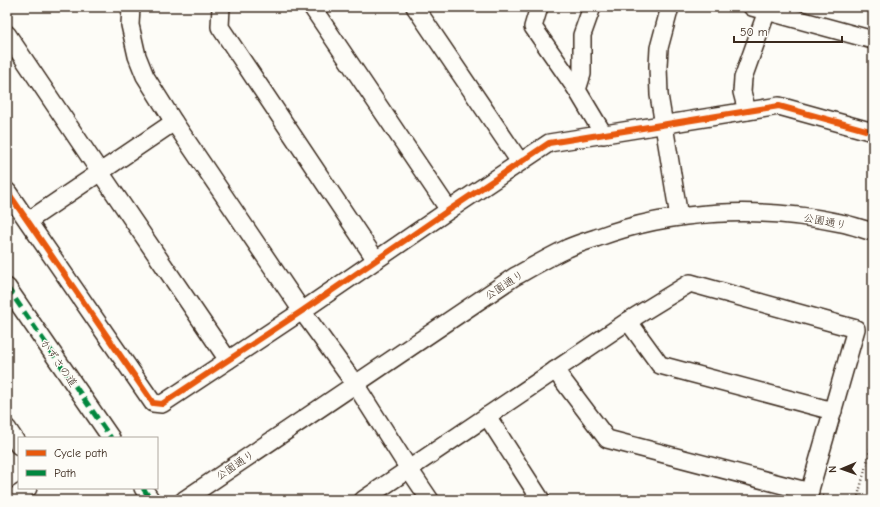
<svg xmlns="http://www.w3.org/2000/svg" width="880" height="507" viewBox="0 0 880 507" font-family="'Comic Neue','Klee One',sans-serif">
<style>
.lines{fill:none;stroke-linecap:round;stroke-linejoin:round}
.minor-casing{stroke:#3b2a1e;stroke-width:20}
.path{stroke:#3b2a1e;stroke-width:2.5;stroke-dasharray:1 3;stroke-linecap:butt}
.minor{stroke:#fdfcf7;stroke-width:17}
.quiet{stroke:#00873e;stroke-width:5;stroke-dasharray:10 5;stroke-linecap:butt}
.cycleway-casing{stroke:#fdfcf7;stroke-width:8}
.cycleway{stroke:#e8590c;stroke-width:6}
.labels{text-anchor:middle;stroke-width:3;stroke-linejoin:round;paint-order:stroke}
.street-label{font-size:11px;fill:#3b2a1e;stroke:#fdfcf7}
</style>
<rect width="100%" height="100%" fill="#fdfcf7"/>
<filter id="ink" filterUnits="userSpaceOnUse"><feTurbulence type="fractalNoise" baseFrequency=".025" numOctaves="2"/><feDisplacementMap in="SourceGraphic" scale="8" xChannelSelector="R" yChannelSelector="G"/><feConvolveMatrix kernelMatrix="1 2 1 2 8 2 1 2 1" color-interpolation-filters="sRGB"/></filter>
<g filter="url(#ink)">
<g class="lines">
<g class="minor-casing">
<g id="minor">
<path d="M131 7 130 25 137 56 145 76 174 122 302 311 355 384 409 469 430 500"/>
<path d="M221 7 220 27 376 260"/>
<path d="M312 7 449 210"/>
<path d="M415 7 520 162"/>
<path d="M539 7 533 27 577 90 604 135"/>
<path d="M670 7 659 48 658 66 659 95 679 217"/>
<path d="M752 7 873 40"/>
<path d="M7 34 100 172 228 360"/>
<path d="M577 90 582 74V35L592 7"/>
<path d="M747 111 742 92 743 78 767 11"/>
<path d="M7 191 153 403 162 404 302 311 449 210 549 143 779 106 873 132"/>
<path d="M28 221 174 122"/>
<path d="M7 287 111 438"/>
<path d="M628 321 660 365 833 411"/>
<path d="M555 370 607 439 810 492"/>
<path d="M487 416 541 500"/>
<path d="M7 428 19 446"/>
<path d="M143 488 151 500"/>
<path d="M10 500 28 488"/>
<path d="M184 500 514 277C532 267 549 257 568 248 577 244 587 241 596 238 674 209 760 206 841 223 852 225 862 229 873 232"/>
<path d="M363 500 628 321 690 283 856 329 807 500"/>
</g>
</g>
<g class="path">
<path d="M823 496 836 500"/>
<path d="M857 500 873 439"/>
</g>
<use href="#minor" class="minor"/>
<g class="quiet">
<path d="M7 287 111 438"/>
<path d="M143 488 151 500"/>
</g>
<g class="cycleway-casing">
<path id="cycleway" d="M7 191 153 403 162 404 302 311 449 210 549 143 779 106 873 132"/>
</g>
<use href="#cycleway" class="cycleway"/>
</g>
</g>
<g class="labels">
<g class="street-label">
<text transform="translate(825 221) rotate(11)" y="4">公園通り</text>
<text transform="translate(504 285) rotate(-33)" y="4">公園通り</text>
<text transform="translate(59 363) rotate(55)" y="4">かずさの道</text>
<text transform="translate(235 465) rotate(-34)" y="4">公園通り</text>
</g>
</g>
<rect width="880" height="507" fill="none" stroke="#fdfcf7" stroke-width="24"/>
<rect x="12" y="12" width="856" height="483" fill="none" stroke="#3b2a1e" stroke-width="1.5" filter="url(#ink)"/>
<rect x="18" y="437" width="140" height="52" fill="#fdfcf7" stroke="#afa8a0"/>
<rect x="26" y="450" width="20" height="6" fill="#e8590c" stroke="#afa8a0"/>
<text x="54" y="457" font-size="12" fill="#3b2a1e">Cycle path</text>
<rect x="26" y="470" width="20" height="6" fill="#00873e" stroke="#afa8a0"/>
<text x="54" y="477" font-size="12" fill="#3b2a1e">Path</text>
<g transform="translate(842 469) rotate(268)" stroke="#fdfcf7" stroke-width="3" paint-order="stroke">
<path d="M0-3L7 15L0 10L-7 15Z" fill="#3b2a1e"/>
<text y="-6" font-size="11" font-weight="bold" text-anchor="middle" fill="#3b2a1e">N</text>
</g>
<path d="M734 36v6h108v-6" fill="none" stroke="#3b2a1e" stroke-width="2"/>
<text x="740" y="36" font-size="12" fill="#3b2a1e" stroke="#fdfcf7" stroke-width="3" paint-order="stroke">50 m</text>
</svg>
